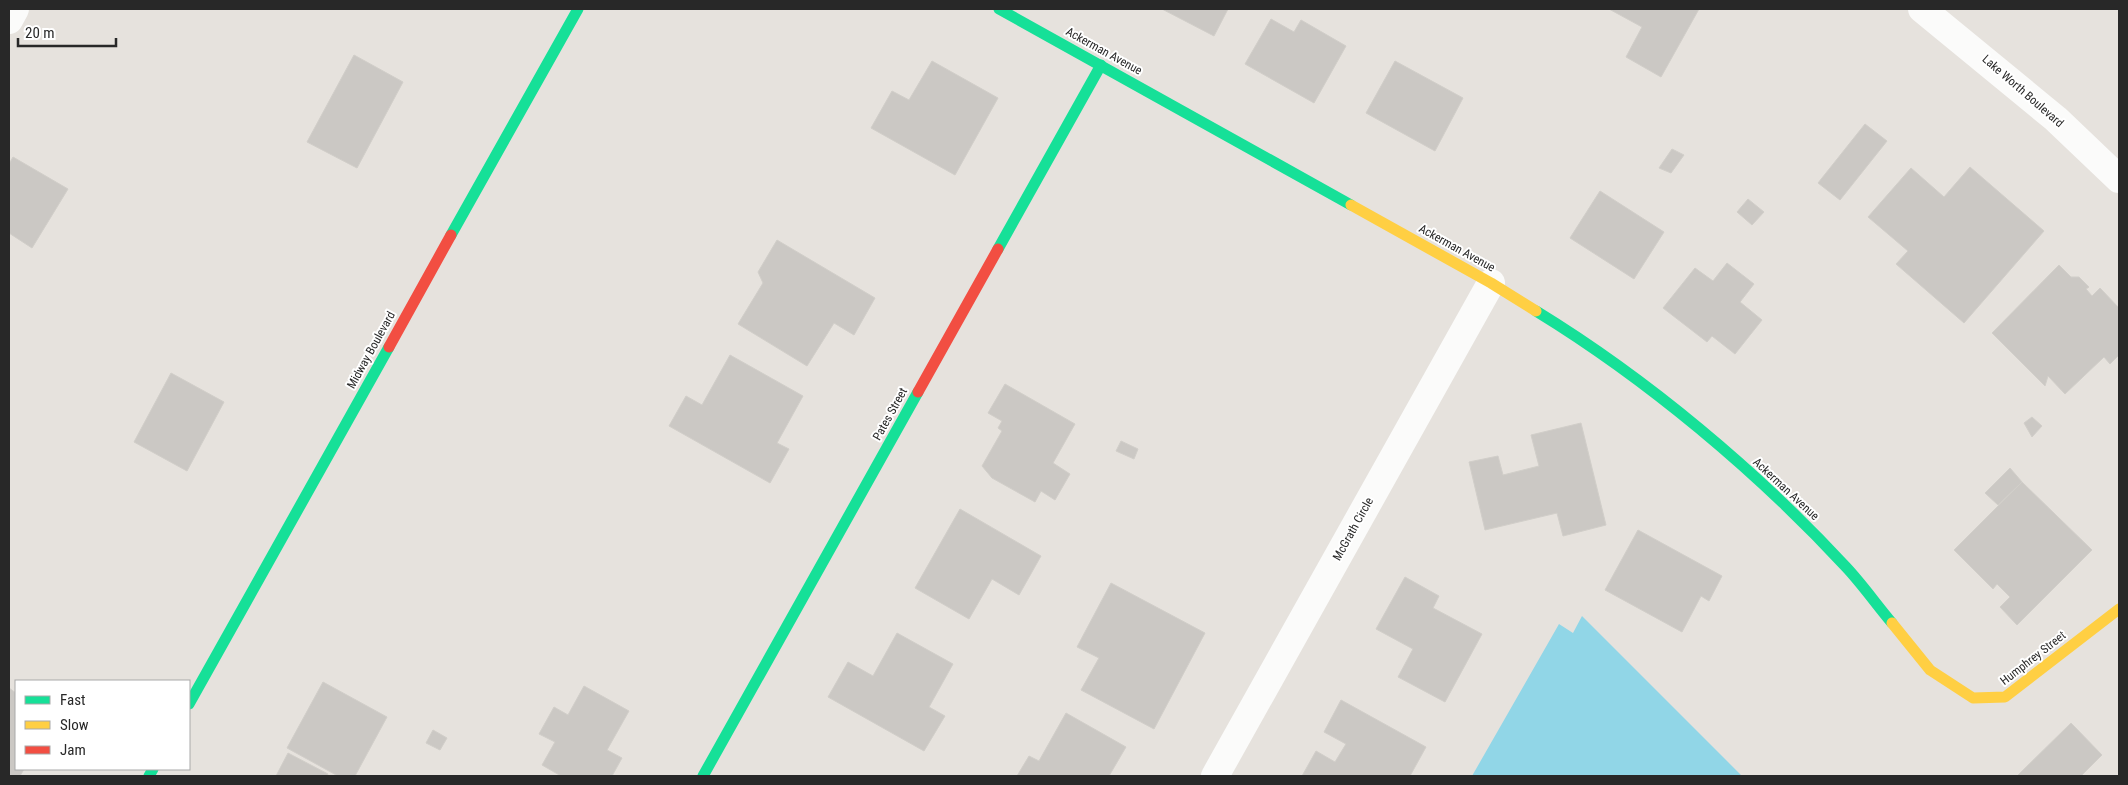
<svg xmlns="http://www.w3.org/2000/svg" width="2128" height="785" viewBox="0 0 2128 785" font-family="'Roboto Condensed',sans-serif">
<style>
.water{fill:#91d6e7}
.building{fill:#cbc8c4;stroke:#d1cec9}
.lines{fill:none;stroke-linecap:round;stroke-linejoin:round}
.street{stroke:#fbfbfa;stroke-width:28}
.fast{stroke:#16e098;stroke-width:11}
.slow{stroke:#ffcf43;stroke-width:11}
.jam{stroke:#f24e42;stroke-width:11}
.labels{text-anchor:middle;stroke-width:4;stroke-linejoin:round;paint-order:stroke}
.street-label{font-size:12px;fill:#282828;stroke:#fff}
</style>
<rect width="100%" height="100%" fill="#e6e2dd"/>
<path class="water" d="M1582 616 1742 776H1472L1559 624 1573 633Z"/>
<g class="building">
<path d="M1162 9H1228L1214 36Z"/>
<path d="M1609 9H1699L1661 77 1626 57 1642 27Z"/>
<path d="M1271 19 1294 32 1301 20 1346 46 1314 103 1245 64Z"/>
<path d="M354 55 403 82 357 168 307 142Z"/>
<path d="M932 61 998 98 955 175 871 128 892 91 909 100Z"/>
<path d="M1395 61 1463 98 1435 151 1366 113Z"/>
<path d="M1865 124 1887 141 1840 200 1818 183Z"/>
<path d="M1672 149 1684 155 1671 173 1659 168Z"/>
<path d="M13 157 68 189 32 248 9 233V164Z"/>
<path d="M1970 167 2044 231 1964 323 1896 264 1908 251 1868 217 1911 168 1944 197Z"/>
<path d="M1600 191 1664 232 1634 279 1570 238Z"/>
<path d="M1748 199 1764 212 1752 225 1737 212Z"/>
<path d="M777 240 875 298 854 335 834 323 807 366 738 324 763 283 758 272Z"/>
<path d="M1727 263 1754 284 1740 302 1762 320 1735 354 1712 336 1707 342 1663 308 1695 268 1713 281Z"/>
<path d="M2059 265 2071 277H2079L2089 287 2086 289 2092 296 2100 288 2119 308V355L2110 364 2104 357 2065 394 2048 376 2045 386 1992 333Z"/>
<path d="M730 355 803 396 777 443 789 449 770 483 669 426 686 396 702 405Z"/>
<path d="M171 373 224 402 187 471 134 442Z"/>
<path d="M1005 384 1075 424 1053 463 1070 474 1055 500 1041 491 1035 502 992 478 982 466 1002 431 998 428 1002 421 988 413Z"/>
<path d="M2032 417 2042 426 2032 437 2024 423Z"/>
<path d="M1581 423 1606 525 1563 536 1557 513 1485 530 1469 462 1498 456 1503 475 1539 466 1531 435Z"/>
<path d="M1121 441 1138 449 1134 459 1116 451Z"/>
<path d="M2010 468 2022 482 1998 505 1985 493Z"/>
<path d="M2022 482 2092 550 2017 625 2000 607 2010 597 1997 584 1993 589 1954 550Z"/>
<path d="M960 509 1041 556 1019 595 992 579 969 619 915 588Z"/>
<path d="M1638 530 1722 576 1709 601 1701 596 1682 632 1605 590Z"/>
<path d="M1405 577 1439 596 1433 608 1482 634 1445 702 1398 677 1413 649 1376 629Z"/>
<path d="M1111 583 1205 633 1154 729 1081 690 1099 658 1077 647Z"/>
<path d="M897 633 953 664 929 707 945 716 924 751 828 697 848 662 873 676Z"/>
<path d="M323 682 387 717 355 776H338L287 748Z"/>
<path d="M584 686 629 711 607 750 622 758 612 776H561L542 765 555 742 539 734 554 707 568 715Z"/>
<path d="M9 688 16 693V769H24L20 776H9Z"/>
<path d="M1341 700 1426 747 1410 776H1302L1316 751 1335 762 1346 744 1324 732Z"/>
<path d="M1066 713 1126 747 1109 776H1017L1029 756 1039 761Z"/>
<path d="M2071 723 2102 755 2081 776H2017Z"/>
<path d="M433 730 447 738 440 750 426 743Z"/>
<path d="M288 753 328 774 327 776H276Z"/>
</g>
<g class="lines">
<g class="street">
<path d="M1922 9 2056 119 2119 179"/>
<path d="M9 20 15 9"/>
<path d="M1215 776 1491 283"/>
</g>
<g class="fast">
<path d="M999 9 1351 205"/>
<path d="M451 235 578 9"/>
<path d="M998 249 1101 65"/>
<path d="M1536 311C1647 379 1757 471 1846 567 1862 584 1876 604 1892 623"/>
<path d="M189 704 389 347"/>
<path d="M149 776 153 769"/>
<path d="M703 776 918 392"/>
</g>
<g class="slow">
<path d="M1351 205 1491 283 1536 311"/>
<path d="M1892 623 1930 670 1973 698 2005 697 2119 609"/>
</g>
<g class="jam">
<path d="M389 347 451 235"/>
<path d="M918 392 998 249"/>
</g>
</g>
<g class="labels">
<g class="street-label">
<text transform="translate(1104 51) rotate(29)" y="4">Ackerman Avenue</text>
<text transform="translate(2023 91) rotate(41)" y="4">Lake Worth Boulevard</text>
<text transform="translate(1457 248) rotate(29)" y="4">Ackerman Avenue</text>
<text transform="translate(371 350) rotate(-61)" y="4">Midway Boulevard</text>
<text transform="translate(890 414) rotate(-61)" y="4">Pates Street</text>
<text transform="translate(1786 489) rotate(43)" y="4">Ackerman Avenue</text>
<text transform="translate(1353 529) rotate(-61)" y="4">McGrath Circle</text>
<text transform="translate(2033 658) rotate(-38)" y="4">Humphrey Street</text>
</g>
</g>
<rect width="2128" height="785" fill="none" stroke="#282828" stroke-width="20"/>
<rect x="15" y="680" width="175" height="90" fill="#ffffff" stroke="#a9a9a9"/>
<rect x="25" y="696" width="25" height="8" fill="#16e098" stroke="#a9a9a9"/>
<text x="60" y="705" font-size="15" fill="#282828">Fast</text>
<rect x="25" y="721" width="25" height="8" fill="#ffcf43" stroke="#a9a9a9"/>
<text x="60" y="730" font-size="15" fill="#282828">Slow</text>
<rect x="25" y="746" width="25" height="8" fill="#f24e42" stroke="#a9a9a9"/>
<text x="60" y="755" font-size="15" fill="#282828">Jam</text>
<path d="M18 38v8h98v-8" fill="none" stroke="#282828" stroke-width="2.5"/>
<text x="25" y="38" font-size="15" fill="#282828" stroke="#ffffff" stroke-width="4" paint-order="stroke">20 m</text>
</svg>
